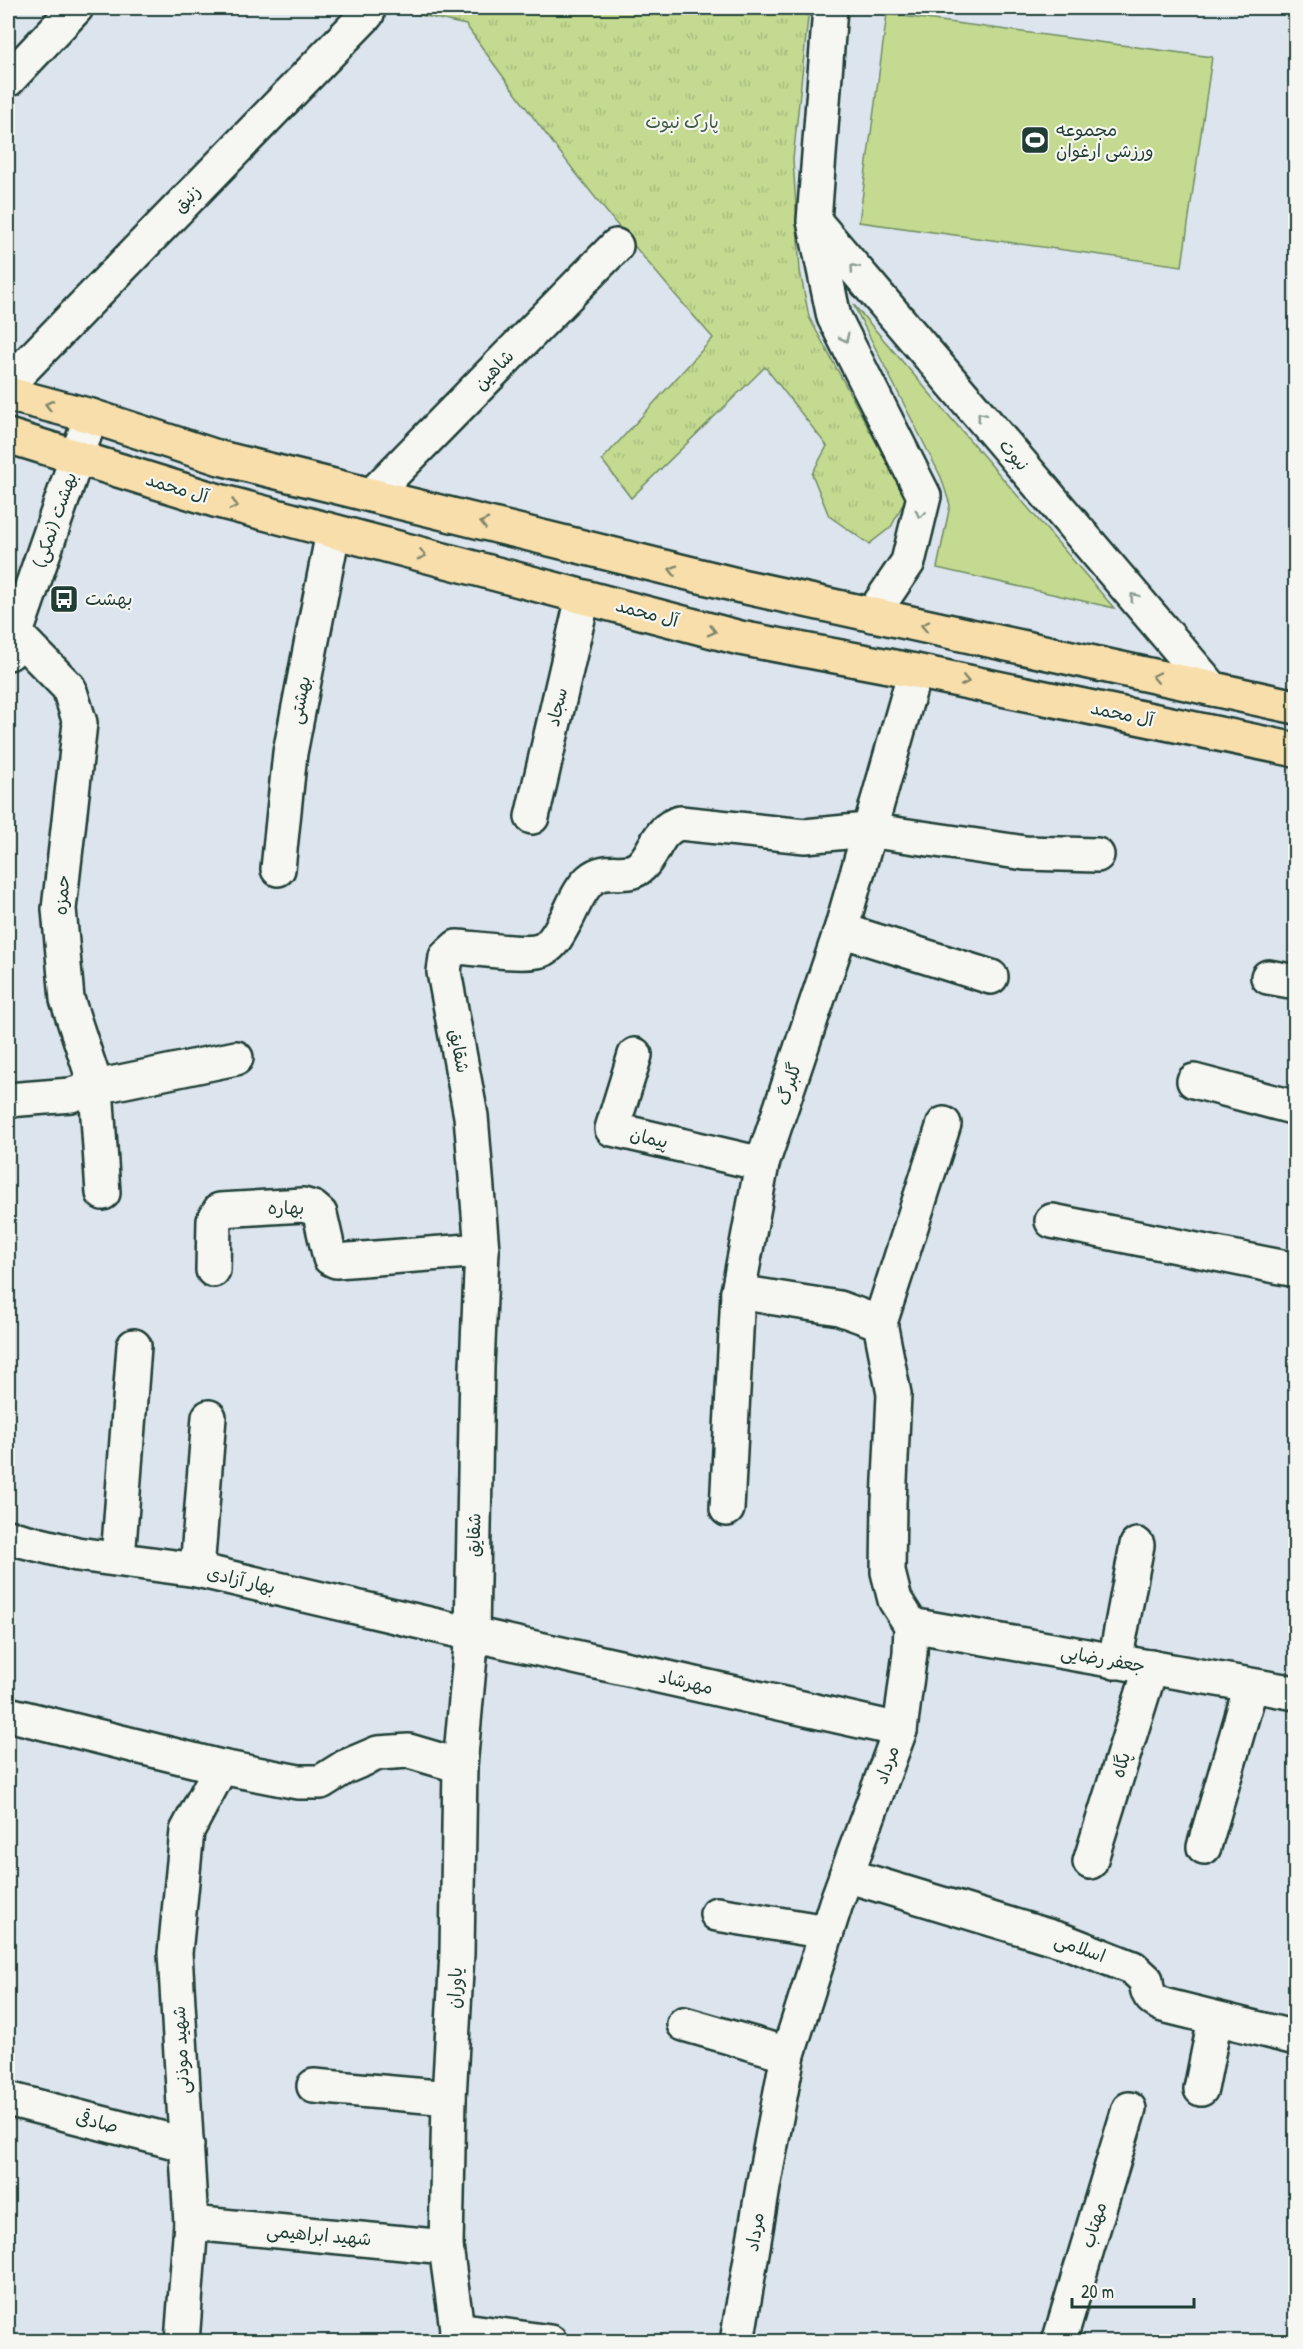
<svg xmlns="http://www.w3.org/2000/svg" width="1303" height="2349" viewBox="0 0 1303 2349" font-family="'Patrick Hand','Playpen Sans Arabic',sans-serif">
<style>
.green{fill:#c3da90;stroke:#718c62;stroke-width:1.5}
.park{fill:url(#park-tufts);stroke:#718c62;stroke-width:1.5}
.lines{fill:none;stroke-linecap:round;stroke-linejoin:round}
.minor-casing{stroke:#1f3d34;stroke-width:38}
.major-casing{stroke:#1f3d34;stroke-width:38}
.minor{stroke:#f6f6f2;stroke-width:33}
.major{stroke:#f8deab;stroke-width:33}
.oneway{stroke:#8a9a93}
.oneway2{stroke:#81856a}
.labels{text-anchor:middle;stroke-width:4.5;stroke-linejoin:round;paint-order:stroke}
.park-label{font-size:18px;fill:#405c46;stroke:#f6f6f2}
.poi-label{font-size:18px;fill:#1f3d34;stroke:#f6f6f2;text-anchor:start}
.street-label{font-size:18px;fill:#1f3d34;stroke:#f6f6f2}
</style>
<defs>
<pattern id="park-tufts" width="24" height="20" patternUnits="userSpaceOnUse" patternTransform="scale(1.5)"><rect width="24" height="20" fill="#c3da90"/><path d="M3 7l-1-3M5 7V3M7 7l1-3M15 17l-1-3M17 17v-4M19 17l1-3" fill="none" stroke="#a7bc7d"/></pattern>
</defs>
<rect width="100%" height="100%" fill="#dce4ee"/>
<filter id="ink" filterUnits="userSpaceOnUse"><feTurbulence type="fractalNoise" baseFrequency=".0167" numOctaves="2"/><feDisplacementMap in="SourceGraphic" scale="12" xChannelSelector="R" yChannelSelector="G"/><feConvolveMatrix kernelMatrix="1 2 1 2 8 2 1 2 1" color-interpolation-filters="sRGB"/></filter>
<g filter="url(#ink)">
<g class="green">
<path d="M887 14 1212 57 1182 266 859 222Z"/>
<path d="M853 304 1114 608 937 568 950 505 941 477Z"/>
</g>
<path class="park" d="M389 8H809L793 159 800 271 809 317 906 498 891 527 869 544 829 516 812 474 827 446 765 367 631 498 602 460 713 338C624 238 543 134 466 25Z"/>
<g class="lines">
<g class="minor-casing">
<g id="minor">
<path d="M830 8 814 221 834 317 924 496 908 562 872 615"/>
<path d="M8 80 76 8"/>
<path d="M816 223 1213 689"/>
<path d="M8 384 367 14"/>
<path d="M372 495 616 246"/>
<path d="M9 653 91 416"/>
<path d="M532 817 583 597"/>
<path d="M278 869 290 753 333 532"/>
<path d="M841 930 991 977"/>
<path d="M1268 977 1296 982"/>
<path d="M635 1055 612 1129 762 1164"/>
<path d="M1194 1081 1296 1108"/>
<path d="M8 1100 71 1095 96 1087 67 999 59 909 80 723 69 688 16 634"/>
<path d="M103 1193 96 1087 236 1058"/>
<path d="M1052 1221 1296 1270"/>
<path d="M213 1270 214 1220 220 1210 303 1205 313 1208 320 1214 330 1258 336 1261 482 1250"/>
<path d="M880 1323 944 1124"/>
<path d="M727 1509 738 1292 762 1164 841 930 915 671"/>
<path d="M8 1537 77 1554 197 1570 472 1634 900 1730"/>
<path d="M118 1559 134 1346"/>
<path d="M197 1570 209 1417"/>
<path d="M911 1625 1296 1693"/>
<path d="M1115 1662 1137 1545"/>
<path d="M8 1714 221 1767 298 1782H321L345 1767 378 1753 409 1751 460 1766"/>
<path d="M1204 1847 1251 1686"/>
<path d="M1090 1862 1151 1667"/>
<path d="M846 1875 1064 1941 1133 1968 1146 1980C1147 1994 1150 1999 1163 2005L1296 2038"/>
<path d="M717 1914 827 1932"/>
<path d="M684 2024 788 2054"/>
<path d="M314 2086 449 2098"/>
<path d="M1201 2089 1215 2019"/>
<path d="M8 2099 187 2145"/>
<path d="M191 2223 446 2247"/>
<path d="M457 2329 550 2342"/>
<path d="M182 2342 191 2223 175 1953 187 1831 221 1767"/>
<path d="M456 2342 457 2329 446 2247 449 2098 457 1953 460 1766 472 1634 477 1367 482 1250 471 1116 444 972 446 957 457 947C475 948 530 957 544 949 555 943 560 930 566 920 573 907 579 890 590 880 607 865 626 880 641 866 656 852 657 829 680 823L805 836 867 830 1025 853 1097 855"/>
<path d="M737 2342 763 2187 788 2054 836 1903 900 1730 910 1653 911 1625 895 1600 888 1572 889 1502 894 1394 880 1323 839 1308 738 1292"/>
<path d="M1059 2342 1129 2109"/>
</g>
</g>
<g class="major-casing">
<g id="major">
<path d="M8 394 91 416 220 458 741 586 1296 707"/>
<path d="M8 436 215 500 740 638 915 671 1296 750"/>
</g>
</g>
<use href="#minor" class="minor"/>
<use href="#major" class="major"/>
</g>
<defs><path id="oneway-chevron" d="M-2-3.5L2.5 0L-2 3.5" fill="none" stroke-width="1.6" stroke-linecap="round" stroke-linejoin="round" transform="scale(1.5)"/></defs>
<g class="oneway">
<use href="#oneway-chevron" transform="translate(854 268) rotate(-130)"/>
<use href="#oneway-chevron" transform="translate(845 338) rotate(63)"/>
<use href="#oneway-chevron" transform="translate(981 416) rotate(-130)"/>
<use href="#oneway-chevron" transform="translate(920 514) rotate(104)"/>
<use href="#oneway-chevron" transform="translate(1134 597) rotate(-130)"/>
</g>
<g class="oneway2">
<use href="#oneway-chevron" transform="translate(49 405) rotate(-165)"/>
<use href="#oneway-chevron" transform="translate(234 505) rotate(15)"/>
<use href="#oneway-chevron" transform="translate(484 523) rotate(-166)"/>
<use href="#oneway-chevron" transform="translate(422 555) rotate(15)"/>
<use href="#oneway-chevron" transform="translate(673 570) rotate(-166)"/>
<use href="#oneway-chevron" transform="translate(925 626) rotate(-168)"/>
<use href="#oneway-chevron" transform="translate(712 631) rotate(15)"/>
<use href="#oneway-chevron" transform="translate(1156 677) rotate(-168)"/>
<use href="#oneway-chevron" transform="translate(965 681) rotate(12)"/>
</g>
</g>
<defs>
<g id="stadium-square" transform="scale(1.5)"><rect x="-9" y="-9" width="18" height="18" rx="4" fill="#1f3d34" stroke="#f6f6f2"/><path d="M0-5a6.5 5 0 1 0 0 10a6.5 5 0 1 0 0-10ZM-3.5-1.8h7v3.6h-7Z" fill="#fff"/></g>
<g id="bus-square" transform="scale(1.5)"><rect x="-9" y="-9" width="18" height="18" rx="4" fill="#1f3d34" stroke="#f6f6f2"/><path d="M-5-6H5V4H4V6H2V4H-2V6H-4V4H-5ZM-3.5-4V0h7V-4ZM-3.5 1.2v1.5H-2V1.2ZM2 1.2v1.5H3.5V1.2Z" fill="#fff"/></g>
</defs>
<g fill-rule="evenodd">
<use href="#stadium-square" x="1035" y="140"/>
<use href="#bus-square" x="64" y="599"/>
</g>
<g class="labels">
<g class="park-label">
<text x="682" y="128">پارک نبوت</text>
</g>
<g class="poi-label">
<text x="1056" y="136">مجموعه<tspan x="1056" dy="21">ورزشی ارغوان</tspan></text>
<text x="85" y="605">بهشت</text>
</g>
<g class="street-label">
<text transform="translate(187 199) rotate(-46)" y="6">زنبق</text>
<text transform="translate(494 370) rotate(-46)" y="6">شاهین</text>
<text transform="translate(1014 455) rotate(50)" y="6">نبوت</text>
<text transform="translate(177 488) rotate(17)" y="6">آل محمد</text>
<text transform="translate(55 520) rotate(-71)" y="6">بهشت (نمکی)</text>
<text transform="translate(647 613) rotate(15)" y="6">آل محمد</text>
<text transform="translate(300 700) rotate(-79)" y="6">بهشتی</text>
<text transform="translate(557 707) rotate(-77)" y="6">سجاد</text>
<text transform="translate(1122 714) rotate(12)" y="6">آل محمد</text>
<text transform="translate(62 895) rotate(-86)" y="6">حمزه</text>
<text transform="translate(459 1051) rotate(79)" y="6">شقایق</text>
<text transform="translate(789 1084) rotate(-72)" y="6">گلبرگ</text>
<text transform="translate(649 1138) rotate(13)" y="6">پیمان</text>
<text x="286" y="1214">بهاره</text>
<text transform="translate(474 1535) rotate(-89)" y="6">شقایق</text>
<text transform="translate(241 1580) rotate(13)" y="6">بهار آزادی</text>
<text transform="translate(1103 1659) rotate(10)" y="6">جعفر رضایی</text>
<text transform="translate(686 1682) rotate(13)" y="6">مهرشاد</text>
<text transform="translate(887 1765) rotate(-70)" y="6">مرداد</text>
<text transform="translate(1121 1765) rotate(-73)" y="6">پگاه</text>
<text transform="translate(1080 1948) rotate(20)" y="6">اسلامی</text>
<text transform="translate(455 1988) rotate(-87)" y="6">یاوران</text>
<text transform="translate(181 2050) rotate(-93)" y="6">شهید موذنی</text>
<text transform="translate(97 2122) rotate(14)" y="6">صادقی</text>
<text transform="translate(1094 2225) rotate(-73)" y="6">مهتاب</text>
<text transform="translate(755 2232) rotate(-81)" y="6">مرداد</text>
<text transform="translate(319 2235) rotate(5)" y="6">شهید ابراهیمی</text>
</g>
</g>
<rect width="1303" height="2349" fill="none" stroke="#f6f6f2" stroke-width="30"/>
<rect x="15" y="15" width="1273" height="2319" fill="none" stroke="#1f3d34" stroke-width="2" filter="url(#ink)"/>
<path d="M1072 2298v9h122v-9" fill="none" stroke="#1f3d34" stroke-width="3"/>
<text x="1081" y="2298" font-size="18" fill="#1f3d34" stroke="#f6f6f2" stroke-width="4.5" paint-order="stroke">20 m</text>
</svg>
